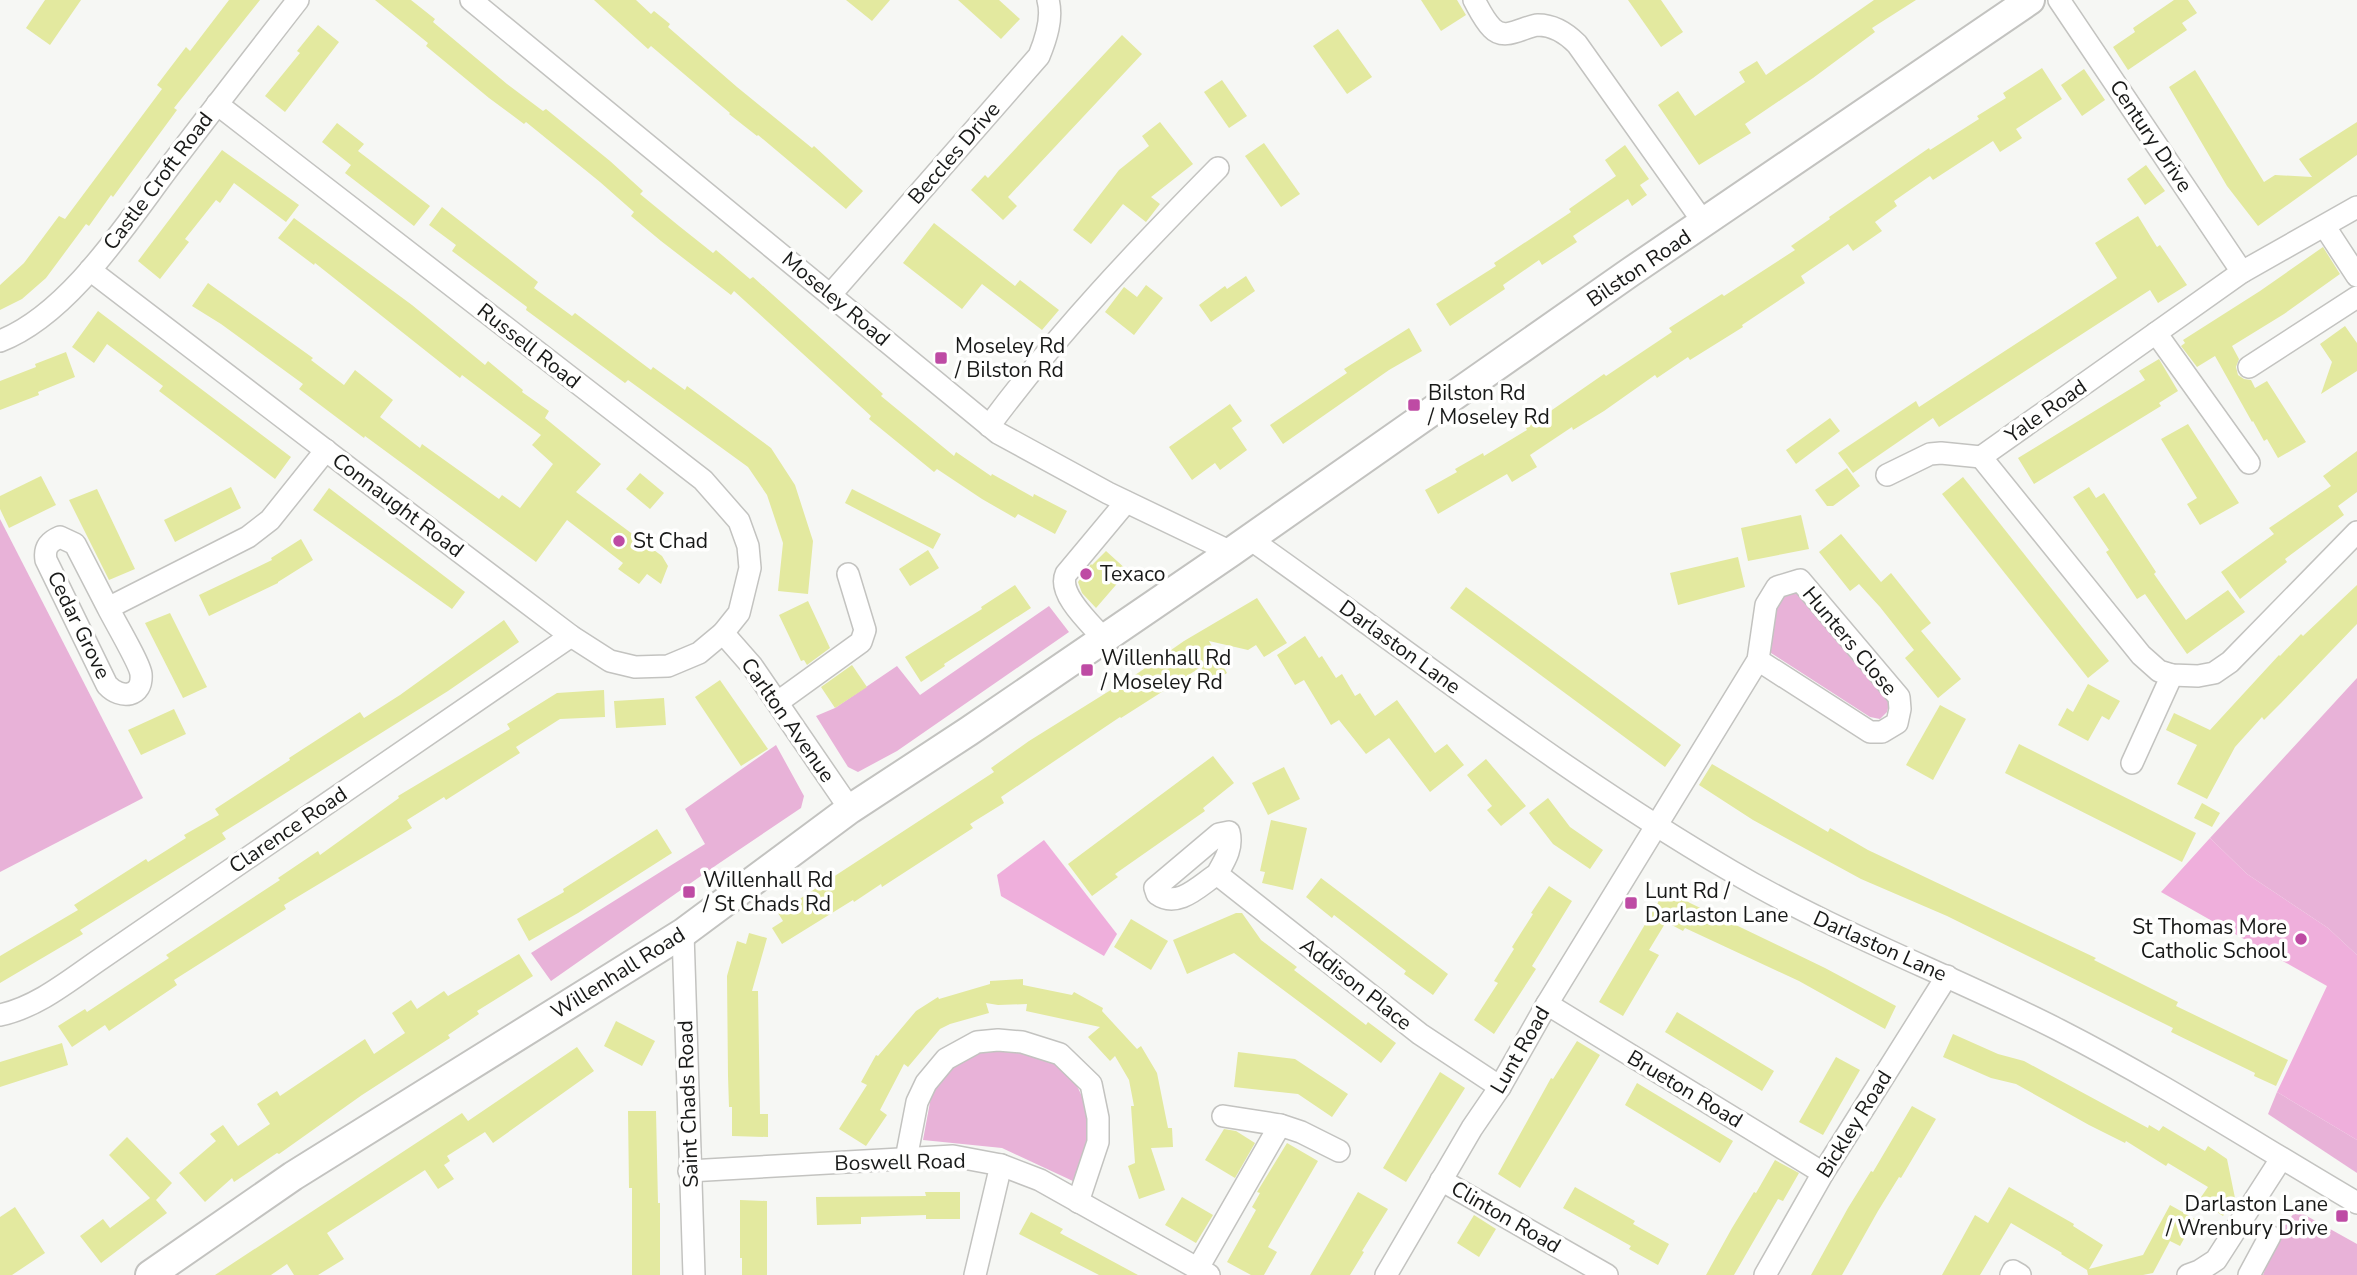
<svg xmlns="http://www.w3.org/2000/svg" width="2357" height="1275" viewBox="0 0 2357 1275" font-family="'Nunito Sans',sans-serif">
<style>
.green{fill:#e8b2d8}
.forest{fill:#efafdc}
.building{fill:#e3e99f}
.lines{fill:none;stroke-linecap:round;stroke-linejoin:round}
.minor-casing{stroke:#c3c3c0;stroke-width:24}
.major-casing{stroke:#c3c3c0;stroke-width:32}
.minor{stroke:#fff;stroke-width:21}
.major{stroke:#fff;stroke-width:28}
.poi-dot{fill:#be4ba4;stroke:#fffffe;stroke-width:2.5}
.labels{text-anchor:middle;stroke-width:7;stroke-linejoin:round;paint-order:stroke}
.street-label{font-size:21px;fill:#181918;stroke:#fffffe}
.poi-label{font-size:21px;fill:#181918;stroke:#fffffe;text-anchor:start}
</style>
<rect width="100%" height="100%" fill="#f6f7f4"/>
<g class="green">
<path d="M0 519 143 798 0 872Z"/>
<path d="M1794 591 1802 595 1890 701 1887 712 1880 719 1870 717 1771 653C1770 633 1773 610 1784 593Z"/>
<path d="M1049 606 1069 632 897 751 858 772 848 767 816 716 835 708 897 666 920 695Z"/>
<path d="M2357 678V955L2328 928 2247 874 2210 838Z"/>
<path d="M776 745 804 796 801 808 718 864 551 981 531 953 705 844 685 809Z"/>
<path d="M1011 1045C1024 1050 1041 1053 1052 1060 1096 1089 1092 1139 1075 1182L1002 1148 923 1140 933 1086 954 1061 984 1048Z"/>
<path d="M2277 1092 2357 1140V1173L2268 1114Z"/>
<path d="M2296 1210 2357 1244V1275H2263L2277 1237Z"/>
</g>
<g class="forest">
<path d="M2210 838 2247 874 2328 928 2357 955V1140L2277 1092 2327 986 2161 892Z"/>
<path d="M1044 840 1117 934 1104 956 1001 896 997 875Z"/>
</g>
<g class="building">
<path d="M45 0H81L50 45 26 28Z"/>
<path d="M229 0H260L174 108 177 110 113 197 111 195 89 226 86 224 46 278 22 299 0 310V285L24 263 59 216 65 219 162 89 157 85 186 47 190 51Z"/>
<path d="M375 0H411L435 19 433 22 507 84 543 111 546 109 610 161 643 191 640 194 679 226 713 253 716 250 750 279 753 277 883 394 881 396 954 456 956 452 991 476 992 474 1033 497 1034 494 1067 511 1055 534 1018 514 1015 518 982 499 937 469 934 472 869 419 871 416 734 291 731 295 661 241 631 216 634 212 600 182 526 122 524 124 489 98 426 46 428 43Z"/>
<path d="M594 0H636L651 14 654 11 670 24 668 27 737 87 812 148 814 146 863 191 846 209 758 135 757 136 729 114 730 113 651 46 648 49Z"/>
<path d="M846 0H890L872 21Z"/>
<path d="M958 0H999L1020 19 1001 39Z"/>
<path d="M1421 0H1457L1466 15 1441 31Z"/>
<path d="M1628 0H1661L1683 32 1661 47Z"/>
<path d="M1874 0H1916L1872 28 1875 32 1813 78 1745 124 1751 133 1699 165 1658 105 1678 91 1695 116 1745 82 1739 72 1757 61 1766 75Z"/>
<path d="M2174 0H2188L2197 13 2182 23 2187 30 2128 70 2113 47 2135 32 2133 28Z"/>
<path d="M318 25 339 42 285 112 265 96 300 53 297 51Z"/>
<path d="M1338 29 1372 77 1347 94 1313 46Z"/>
<path d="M1122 35 1142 54 1008 197 1017 206 1003 220 971 190 985 175 988 178Z"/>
<path d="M2042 68 2062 99 2016 129 2022 138 2000 152 1993 141 1933 180 1930 176 1894 201 1897 206 1875 222 1882 231 1853 251 1848 244 1801 276 1805 283 1742 325 1743 327 1690 360 1688 357 1657 378 1655 375 1604 411 1573 430 1572 427 1530 455 1537 467 1512 482 1507 474 1438 514 1425 490 1457 472 1455 469 1483 453 1484 456 1527 430 1526 428 1604 374 1606 376 1672 332 1669 328 1722 294 1724 296 1795 250 1791 246 1830 219 1829 217 1929 148 1930 150 1979 119 1977 116 2006 98 2003 93Z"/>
<path d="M2084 69 2105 100 2082 116 2061 85Z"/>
<path d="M2195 70 2264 182 2275 175 2312 177 2299 159 2357 122V155L2258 226 2227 186 2169 87Z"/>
<path d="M1222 80 1247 116 1229 128 1204 92Z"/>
<path d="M1160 122 1193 164 1151 197 1160 204 1146 222 1123 204 1091 244 1073 230 1119 170 1149 146 1142 136Z"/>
<path d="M337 123 364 144 358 151 430 206 414 226 345 173 351 165 322 142Z"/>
<path d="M1264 143 1300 194 1281 207 1245 156Z"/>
<path d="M1625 145 1649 179 1640 185 1647 195 1632 206 1628 199 1573 236 1577 242 1542 265 1539 260 1503 285 1505 289 1450 326 1436 304 1496 266 1494 263 1571 212 1569 209 1616 176 1605 160Z"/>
<path d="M222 150 299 205 286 222 234 183 220 203 216 200 185 239 189 242 160 279 138 261Z"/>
<path d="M2146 165 2165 191 2145 205 2127 179Z"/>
<path d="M442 207 538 282 534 288 572 316 575 313 651 370 653 367 685 390 687 386 771 448 795 485 813 541 808 594 778 591 783 543 767 495 748 467 628 380 625 383 526 310 527 307 452 251 456 245 429 225Z"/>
<path d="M2138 216 2157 247 2160 245 2187 285 2158 303 2150 290 1939 427 1933 418 1853 473 1838 453 1916 401 1919 407 2117 278 2095 243Z"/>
<path d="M294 218 412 305 485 365 488 361 523 390 522 392 549 411 545 418 601 464 576 492 662 556 668 566 661 584 647 574 639 584 618 569 623 563 567 520 536 562 365 436 364 438 299 389 303 384 221 324 192 306 208 283 313 358 311 360 344 385 355 370 393 400 380 417 420 448 422 444 499 499 502 495 520 508 553 464 532 445 541 435 462 375 460 378 315 263 314 265 278 238Z"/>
<path d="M934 223 1015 286 1020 280 1059 310 1042 330 982 284 962 309 903 263Z"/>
<path d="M2323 247 2340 274 2284 314 2232 346 2239 359 2236 367 2238 375 2244 379 2251 380 2255 388 2267 381 2306 442 2278 458 2267 439 2264 441 2253 421 2252 422 2215 356 2197 367 2181 346 2185 343 2183 340 2260 291Z"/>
<path d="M1246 276 1255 291 1211 322 1199 305 1225 286 1227 289Z"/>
<path d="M1146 285 1163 298 1134 335 1105 312 1124 287 1137 297Z"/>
<path d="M98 311 291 457 275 479 159 391 163 386 107 344 94 363 72 347Z"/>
<path d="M2345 326 2357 343V371L2321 394 2332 362 2320 344Z"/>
<path d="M1409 328 1422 351 1389 370 1283 444 1270 425 1347 373 1344 369Z"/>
<path d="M66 352 75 377 38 392 39 395 0 410V381L36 367 35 364Z"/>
<path d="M2159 359 2178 391 2159 403 2161 406 2034 484 2018 458 2145 380 2139 371Z"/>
<path d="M1230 404 1242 421 1232 428 1247 450 1220 470 1215 463 1192 480 1169 447Z"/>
<path d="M1830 418 1840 431 1796 464 1786 450Z"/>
<path d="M2188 424 2239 503 2200 525 2187 504 2197 498 2161 439Z"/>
<path d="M2357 451V492L2338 506 2344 515 2285 559 2287 562 2240 599 2221 572 2274 534 2269 528 2331 486 2323 476Z"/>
<path d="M1847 468 1860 486 1833 506H1827L1815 490Z"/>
<path d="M640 473 664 493 650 509 626 489Z"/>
<path d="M41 476 56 505 9 528 0 509V496Z"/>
<path d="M1963 477 2109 661 2088 678 1942 494Z"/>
<path d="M231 487 241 508 175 542 164 520Z"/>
<path d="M2089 487 2096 498 2104 493 2156 572 2154 574 2186 620 2228 590 2245 612 2187 654 2145 594 2137 599 2106 552 2109 550 2073 497Z"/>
<path d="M329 488 465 592 452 609 313 510Z"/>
<path d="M97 489 135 569 109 580 69 500Z"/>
<path d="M852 489 941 534 933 549 845 503Z"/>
<path d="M1801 515 1809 549 1748 561 1741 528Z"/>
<path d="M1841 534 1881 582 1891 573 1931 623 1921 631 1961 679 1938 698 1905 658 1914 650 1880 607 1859 584 1850 591 1819 552Z"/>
<path d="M301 539 313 560 278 582V583L209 616 199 595 272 560 271 558Z"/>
<path d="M928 550 939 568 910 586 899 569Z"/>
<path d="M1106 551 1128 571 1096 608 1082 593 1078 582 1091 564 1092 565Z"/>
<path d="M1738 557 1745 587 1678 605 1670 573Z"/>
<path d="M1015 585 1031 608 944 664 945 666 921 682 905 657 982 609 981 607Z"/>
<path d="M2357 585V624L2281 703 2264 720 2262 717 2235 747 2207 799 2177 784 2197 745 2166 730 2174 713 2210 730 2279 655 2280 656 2301 634 2303 636Z"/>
<path d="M1466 587 1681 745 1665 767 1450 608Z"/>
<path d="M1257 598 1287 643 1264 657 1256 645 1248 650 1209 641 1227 673 1210 683 1201 667 1121 718 1120 717 1001 797 1004 803 970 824 973 828 882 887 881 884 854 902 853 900 782 944 772 928 783 921 778 913 994 772 991 768 1029 741 1138 673 1184 641Z"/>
<path d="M808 601 830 648 807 665 804 660 801 661 779 615Z"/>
<path d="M170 613 207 687 183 698 145 623Z"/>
<path d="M504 620 519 642 448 691 222 833 226 839 80 930 83 934 0 983V956L78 910 74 905 146 859 148 862 186 838 184 835 219 815 215 809 290 760 289 758 360 712 364 718 400 695Z"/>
<path d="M1305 636 1319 658 1322 656 1336 678 1342 674 1355 696 1360 693 1375 716 1397 700 1435 753 1447 744 1464 765 1430 792 1389 738 1366 754 1339 720 1331 725 1304 680 1295 685 1277 655Z"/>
<path d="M852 665 867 687 835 708 821 687Z"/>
<path d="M720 680 768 749 741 766 695 697Z"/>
<path d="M2088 684 2120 701 2109 720 2102 716 2088 741 2058 725 2067 708 2073 712Z"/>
<path d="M604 690 605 717 560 719 516 747 520 753 446 800 444 797 407 820 412 828 284 905 286 909 174 980 177 985 109 1031 105 1025 72 1047 58 1026 85 1009 87 1012 169 958 166 955 280 880 278 878 318 851 320 855 399 798 398 796 510 729 507 724 557 693Z"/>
<path d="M664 698 666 725 616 728 614 701Z"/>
<path d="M1940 705 1966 719 1933 780 1906 765Z"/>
<path d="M174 709 186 734 141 755 128 730Z"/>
<path d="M2019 744 2196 833 2182 862 2005 773Z"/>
<path d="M1213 756 1234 783 1203 808 1205 811 1115 874 1118 877 1092 896 1068 864Z"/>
<path d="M1486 759 1526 806 1501 826 1487 810 1492 806 1467 775Z"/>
<path d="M1712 764 1828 832 1830 828 1868 850 2096 958 2094 960 2178 1002 2176 1006 2288 1060 2276 1086 2254 1076 2255 1073 2171 1032 2173 1028 1947 916 1861 879 1753 820 1699 785Z"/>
<path d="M1284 767 1300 799 1268 815 1252 783Z"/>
<path d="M1548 798 1570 827 1603 850 1590 869 1553 844 1529 813Z"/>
<path d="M2202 803 2220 813 2212 827 2194 818Z"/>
<path d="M1271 820 1307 828 1293 890 1262 883 1265 872 1260 871Z"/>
<path d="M657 829 672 853 578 913 529 941 517 919 564 892 563 889Z"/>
<path d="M1321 878 1448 974 1433 995 1404 974 1406 971 1334 915 1332 918 1306 897Z"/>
<path d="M1549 886 1572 901 1532 966 1536 969 1494 1034 1474 1020 1498 983 1494 981 1514 949 1512 947 1533 914 1531 913Z"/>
<path d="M1666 889 1690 903 1825 968 1896 1006 1885 1029 1799 981 1685 928 1683 931 1666 922 1649 950 1659 955 1623 1016 1599 1002Z"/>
<path d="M1236 913H1242L1261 940 1297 967 1294 970 1366 1025 1368 1022 1396 1043 1381 1063 1234 953 1187 974 1173 940Z"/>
<path d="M1131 919 1168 941 1151 970 1114 947Z"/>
<path d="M749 933 767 938 752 991H758L760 1114H768V1137L732 1136V1107H729L728 1076 727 976 737 941 746 944Z"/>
<path d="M519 954 533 976 477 1011 479 1014 448 1035 450 1038 362 1095 279 1154 277 1153 234 1182 232 1178 205 1202 179 1173 216 1141 210 1134 223 1125 238 1146 270 1124 257 1104 277 1091 280 1096 365 1039 374 1054 405 1033 392 1013 411 1000 417 1009 444 991 448 996Z"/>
<path d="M1023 979V985L1072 995 1074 992 1103 1008 1102 1011 1137 1049 1141 1046 1157 1073 1168 1128H1172L1173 1147 1151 1148 1165 1190 1139 1199 1128 1166 1135 1163 1131 1106H1134L1129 1080 1115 1056 1110 1061 1088 1037 1100 1027 1026 1011 1027 1004 998 1005 986 1003 989 1013 950 1024 940 1029 908 1067 904 1064 880 1110 887 1115 866 1146 839 1129 867 1085 861 1082 876 1055 878 1056 916 1011 938 997 939 999 990 984V981Z"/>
<path d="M1677 1012 1774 1071 1762 1091 1665 1032Z"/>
<path d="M616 1021 655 1041 642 1066 604 1046Z"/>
<path d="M1953 1034 1998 1054 2024 1061 2148 1128 2149 1125 2159 1131 2163 1126 2205 1151 2208 1146 2227 1159 2235 1198 2223 1216 2199 1200 2208 1187 2168 1163 2166 1166 2126 1141 2125 1143 2089 1125 2016 1084 1991 1078 1943 1057Z"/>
<path d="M1577 1041 1600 1055 1520 1188 1498 1174 1551 1078 1553 1079Z"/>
<path d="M62 1043 68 1065 0 1087V1062Z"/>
<path d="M577 1047 594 1071 493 1143 485 1132 447 1156 450 1161 444 1165 454 1179 438 1189 425 1170 327 1233 344 1259 318 1275H294L287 1264 271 1275H215L462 1113 468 1121Z"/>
<path d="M1238 1052 1295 1059 1348 1094 1332 1117 1298 1094 1234 1087Z"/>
<path d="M1836 1057 1860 1070 1823 1135 1799 1122Z"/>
<path d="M1440 1072 1465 1088 1406 1182 1383 1168Z"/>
<path d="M1637 1083 1733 1141 1720 1163 1625 1105Z"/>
<path d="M1912 1106 1936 1119 1901 1178 1899 1177 1878 1211 1842 1275H1811L1848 1208 1871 1171 1873 1172Z"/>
<path d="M628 1111H656L658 1203H660V1275H632V1188H629Z"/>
<path d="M1224 1129 1236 1131 1255 1143 1235 1178 1205 1160Z"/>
<path d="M127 1137 172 1183 156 1200 167 1213 101 1263 80 1236 103 1219 110 1228 150 1198 109 1155Z"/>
<path d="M1287 1143 1318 1161 1268 1247 1277 1252 1264 1275H1251L1227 1262 1256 1210 1252 1207 1260 1193 1257 1192Z"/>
<path d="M1775 1160 1799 1173 1783 1201 1778 1199 1734 1275H1706L1732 1228 1754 1192 1756 1193Z"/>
<path d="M1575 1187 1635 1221 1633 1224 1669 1244 1658 1265 1629 1249 1631 1246 1563 1208Z"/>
<path d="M2009 1187 2074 1224 2073 1226 2103 1245 2089 1269 2143 1255 2170 1205 2195 1219 2180 1246 2170 1241 2153 1273 2143 1275H2088L2087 1270 2061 1254 2062 1253 2011 1223 1980 1275H1942L1975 1215 1988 1223Z"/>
<path d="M925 1192H960V1219H926V1215L861 1217V1224L817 1225 816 1197 926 1196Z"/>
<path d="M1358 1192 1388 1209 1362 1251 1364 1252 1350 1275H1310Z"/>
<path d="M1182 1197 1213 1215 1196 1243 1165 1225Z"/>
<path d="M740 1200 767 1201V1275H742V1258H740Z"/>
<path d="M15 1207 45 1253 12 1275H0V1217Z"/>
<path d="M1031 1212 1063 1229 1060 1233 1138 1275H1099L1019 1234Z"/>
<path d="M1474 1215 1496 1229 1479 1257 1457 1243Z"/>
</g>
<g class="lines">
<g class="minor-casing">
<g id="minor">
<path d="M471 0 998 433 1108 493 1231 552"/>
<path d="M1474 0C1479 9 1484 20 1492 28 1505 42 1524 26 1538 25 1554 25 1566 33 1577 44L1704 223"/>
<path d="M2059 0 2242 272"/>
<path d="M2357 207 2242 272 1981 457 2141 655 2159 671 2172 675 2198 676 2214 673 2230 662 2357 532"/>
<path d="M2325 227 2357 276"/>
<path d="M90 270 362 478 571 636 610 661 635 667 668 666 699 653 723 633 739 613 750 568 748 546 739 521 703 480 217 104"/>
<path d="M831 294 1039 56C1046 39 1053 18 1048 0"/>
<path d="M2156 333 2249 463"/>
<path d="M0 341C70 314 128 221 173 162 214 108 256 54 298 0"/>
<path d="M2249 367 2357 297"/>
<path d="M989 426C1057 334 1137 250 1218 168"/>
<path d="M1887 475 1930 454 1941 453 1981 457"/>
<path d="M1250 539C1409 651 1563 773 1731 871 1836 933 1951 975 2059 1030 2161 1082 2258 1145 2357 1203"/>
<path d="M108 608C114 620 140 664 141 674 143 697 121 700 107 685L46 560C44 548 48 542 60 537L75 544 108 608 248 537 270 520 326 450"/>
<path d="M723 633 752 666 850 809"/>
<path d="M1104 639C1091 624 1057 594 1066 574L1126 502"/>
<path d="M778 702 861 642 865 630 848 574"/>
<path d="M2132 763 2172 675"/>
<path d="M1217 874C1225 860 1233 848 1229 832L1219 834 1155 888 1157 894C1178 909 1199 886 1217 874L1420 1034 1500 1087"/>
<path d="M683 933 694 1275"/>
<path d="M1547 1004 1823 1173"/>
<path d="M0 1015C38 1007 71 979 102 958L571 636"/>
<path d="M1223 1116 1280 1125 1301 1132 1339 1151"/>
<path d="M906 1159 917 1102 926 1083 946 1059 977 1042 998 1040 1022 1042 1060 1054 1091 1084 1098 1118V1142L1078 1202"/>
<path d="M689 1171 953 1156 1001 1165 1040 1180 1209 1275"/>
<path d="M1441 1180 1607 1275"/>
<path d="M1198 1268 1280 1125"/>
<path d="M975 1275 1001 1165"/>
<path d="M1386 1275 1472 1128 1500 1087 1547 1004 1758 660 1766 605 1777 587 1800 580 1899 697 1900 709 1897 723 1882 732H1870L1758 660"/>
<path d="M1765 1275 1823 1173 1947 976"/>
<path d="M2011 1275 2013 1271 2020 1275"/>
<path d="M2188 1275 2199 1271 2216 1260 2281 1159"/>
<path d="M2249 1275 2270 1236"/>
</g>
</g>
<g class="major-casing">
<path id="major" d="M150 1275 293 1176 683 933 850 809 969 731 1231 552 1629 273 2030 0"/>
</g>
<use href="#minor" class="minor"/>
<use href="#major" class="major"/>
</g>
<g class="poi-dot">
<rect x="934" y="351" width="14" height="14" rx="3.5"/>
<rect x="1407" y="398" width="14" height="14" rx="3.5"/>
<circle cx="619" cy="541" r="7"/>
<circle cx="1086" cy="574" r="7"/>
<rect x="1080" y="663" width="14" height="14" rx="3.5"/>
<rect x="682" y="885" width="14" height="14" rx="3.5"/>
<rect x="1624" y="896" width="14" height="14" rx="3.5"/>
<circle cx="2301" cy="939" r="7"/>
<rect x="2335" y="1209" width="14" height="14" rx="3.5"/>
</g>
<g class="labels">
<g class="street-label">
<text transform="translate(2151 136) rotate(56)" y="7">Century Drive</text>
<text transform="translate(954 153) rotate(-49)" y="7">Beccles Drive</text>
<text transform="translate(158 181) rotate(-53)" y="7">Castle Croft Road</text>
<text transform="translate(1639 268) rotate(-34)" y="7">Bilston Road</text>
<text transform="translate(836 299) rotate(40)" y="7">Moseley Road</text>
<text transform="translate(529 346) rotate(38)" y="7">Russell Road</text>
<text transform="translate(2046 411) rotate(-35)" y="7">Yale Road</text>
<text transform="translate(398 505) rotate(37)" y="7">Connaught Road</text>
<text transform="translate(79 625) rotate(64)" y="7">Cedar Grove</text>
<text transform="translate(1850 641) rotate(50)" y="7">Hunters Close</text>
<text transform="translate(1400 647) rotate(36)" y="7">Darlaston Lane</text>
<text transform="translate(788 720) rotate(55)" y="7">Carlton Avenue</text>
<text transform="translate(288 830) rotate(-34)" y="7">Clarence Road</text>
<text transform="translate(1880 946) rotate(24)" y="7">Darlaston Lane</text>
<text transform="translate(618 973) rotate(-32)" y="7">Willenhall Road</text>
<text transform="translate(1356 984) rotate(38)" y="7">Addison Place</text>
<text transform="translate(1520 1050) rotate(-60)" y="7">Lunt Road</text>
<text transform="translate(1685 1089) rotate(31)" y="7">Brueton Road</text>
<text transform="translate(688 1104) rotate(-92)" y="7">Saint Chads Road</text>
<text transform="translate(1854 1124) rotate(-58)" y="7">Bickley Road</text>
<text transform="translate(900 1162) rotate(-1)" y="7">Boswell Road</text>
<text transform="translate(1506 1217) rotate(30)" y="7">Clinton Road</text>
</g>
<g class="poi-label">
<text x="955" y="353">Moseley Rd<tspan x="955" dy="24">/ Bilston Rd</tspan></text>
<text x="1428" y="400">Bilston Rd<tspan x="1428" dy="24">/ Moseley Rd</tspan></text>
<text x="633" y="548">St Chad</text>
<text x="1100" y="581">Texaco</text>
<text x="1101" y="665">Willenhall Rd<tspan x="1101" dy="24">/ Moseley Rd</tspan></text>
<text x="703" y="887">Willenhall Rd<tspan x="703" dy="24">/ St Chads Rd</tspan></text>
<text x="1645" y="898">Lunt Rd /<tspan x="1645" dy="24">Darlaston Lane</tspan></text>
<text x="2287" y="934" text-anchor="end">St Thomas More<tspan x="2287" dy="24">Catholic School</tspan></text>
<text x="2328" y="1211" text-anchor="end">Darlaston Lane<tspan x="2328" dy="24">/ Wrenbury Drive</tspan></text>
</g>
</g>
</svg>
